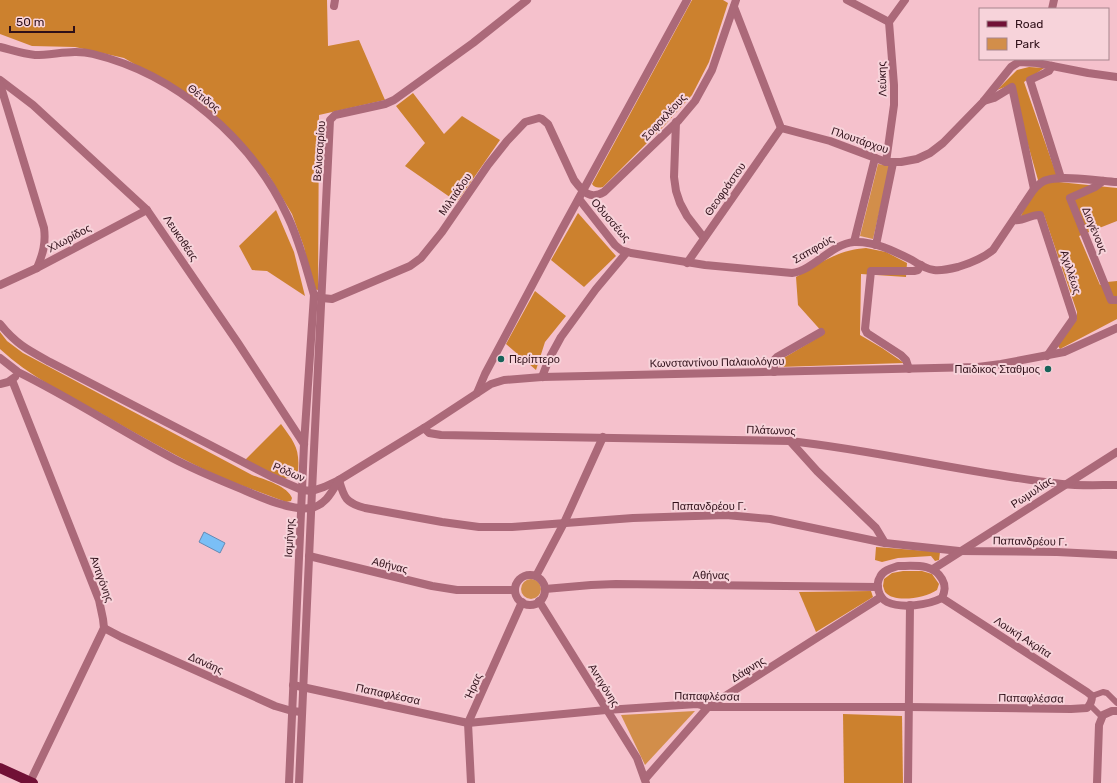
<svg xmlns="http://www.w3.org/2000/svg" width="1117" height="783" viewBox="0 0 1117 783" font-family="Rubik,sans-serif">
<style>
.green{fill:#d28e4a}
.forest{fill:#cc812e}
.water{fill:#7abff6;stroke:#648ab4}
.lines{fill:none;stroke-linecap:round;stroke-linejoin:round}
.pedestrian{stroke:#ab6979;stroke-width:6}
.minor{stroke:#ab6979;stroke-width:8}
.tertiary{stroke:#ab6979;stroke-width:8}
.primary{stroke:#711136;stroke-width:10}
.poi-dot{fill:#17635a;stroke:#f7d3da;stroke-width:1.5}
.labels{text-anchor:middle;stroke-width:4;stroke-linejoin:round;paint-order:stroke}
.street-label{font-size:11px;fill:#2f1019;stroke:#f7d3da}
.poi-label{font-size:11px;fill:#2f1019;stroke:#f7d3da;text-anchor:start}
</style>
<rect width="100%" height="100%" fill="#f5c1cc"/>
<g class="green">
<path d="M878 164 890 166 873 239 860 236Z"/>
<circle cx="531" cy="589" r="10"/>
<path d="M695 711 645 765 621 715Z"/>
</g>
<g class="forest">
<path d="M0 0H327L328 46 359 40 385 100 319 115 318 290 313 289 304 247 292 214 268 174 248 150 195 99 124 58 75 47 32 46 0 34Z"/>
<path d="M692 0H723L728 3 709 62 692 95 664 126 603 187C598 188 595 188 592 184Z"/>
<path d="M1029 67 1044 68 1024 82 1059 182 1117 188V221L1079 236 1100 285 1107 282 1117 281V319L1060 349 1058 346 1077 319V312L1044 215 1020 218 1038 180 1027 141 1013 84 997 90 1017 70Z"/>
<path d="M413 93 444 134 462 116 500 140 457 202 405 166 425 143 396 106Z"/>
<path d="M276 210 294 252 305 296 267 271 252 270 239 246Z"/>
<path d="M578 213 616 256 584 287 551 260Z"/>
<path d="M866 248 886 252 907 263 906 277 861 274 860 335 882 348 904 363 779 367 782 359 824 334 798 305 796 277C820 263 838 250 866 248Z"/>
<path d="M535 291 566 316 545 342 536 370 506 344Z"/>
<path d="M0 332 7 341 23 353 252 475C263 479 288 486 292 498L291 501 286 502C260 492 233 483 207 471 170 453 135 433 100 413 65 394 29 376 0 349Z"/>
<path d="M281 424C294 442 300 448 298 471L292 477 284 479 245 460Z"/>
<path d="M876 547 940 552 939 560 935 561 931 556 898 558 882 562 875 560Z"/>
<path d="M903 571H922L932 574 939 584 937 590C927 597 905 601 893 597 891 597 887 594 885 592L883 586 884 579 892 573Z"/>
<path d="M871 591 873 597 816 632 799 592Z"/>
<path d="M843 714 902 716 903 783H844Z"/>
</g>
<path class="water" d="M204 532 225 543 220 553 199 542Z"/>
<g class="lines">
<g class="pedestrian">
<path d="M1092 696 1103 692 1107 693 1117 703"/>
<path d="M1090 705 1102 717"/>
</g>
<g class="minor">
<path d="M847 0 889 22"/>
<path d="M334 6 335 0"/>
<path d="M734 7 781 128 830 141 886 162H901L917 159 930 153 943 143 983 102 1011 67 1019 62 1037 63 1088 73 1117 77"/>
<path d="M1052 9 1054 0"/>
<path d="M0 47C12 50 23 54 35 55 55 55 74 49 93 54 176 74 252 139 288 217 300 242 306 268 314 295L322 298 332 299 410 266 421 258 442 232 488 165 507 141 525 122 539 118 542 119 548 124 574 180C583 192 590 200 604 192L679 120 695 101 712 70 736 0"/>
<path d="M1052 66 1049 71 1030 80 1061 178"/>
<path d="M0 80 33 105 147 210 238 343 304 444"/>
<path d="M0 84 44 228C46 243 43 254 37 268"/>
<path d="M984 101 994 98 1012 87 1034 189"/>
<path d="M676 122 674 177 676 191 680 203 687 216 704 238"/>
<path d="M886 162 894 105V85L889 22 905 0"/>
<path d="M1103 181 1095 187 1070 198 1111 300H1117"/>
<path d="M579 199 615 245 621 250 631 253 705 265 792 273C814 270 831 244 854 242 874 241 894 251 912 260 918 264 926 269 934 270 942 271 950 269 958 267 971 263 982 259 993 250L1034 189C1038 185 1042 181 1047 180 1061 175 1101 181 1117 182"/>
<path d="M1014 220C1023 222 1031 214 1040 215L1073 316V319L1047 356"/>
<path d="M854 242 875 158"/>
<path d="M876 245 893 163"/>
<path d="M687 263 781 128"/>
<path d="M0 285 37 268 147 210"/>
<path d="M909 369 906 360 901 355 867 333 865 329 871 271H914L918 270 921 265"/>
<path d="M774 372V360L777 357 821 332"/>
<path d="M542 377 549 359 561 337 596 289 627 252"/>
<path d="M12 380 99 600 103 619 104 628 30 782"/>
<path d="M0 384 8 382 15 377"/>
<path d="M477 393 485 374 562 229 687 0"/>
<path d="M424 428 429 433 441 435 790 441C881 451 971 474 1062 484 1080 486 1099 485 1117 485"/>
<path d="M790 441 817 471 876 528 885 543"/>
<path d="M339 480C344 498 346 503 365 508L442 522 479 527H512L633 518 726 515 770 519 885 543 959 551 1057 552 1117 555"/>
<path d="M302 490 304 444 314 295"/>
<path d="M312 491 330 120 335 115 385 104 394 100 473 43 527 0"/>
<path d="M309 556 432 586 457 590H515"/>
<path d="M898 566C915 566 933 563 942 579 946 586 945 591 942 598 928 605 902 609 887 602 879 598 875 585 880 577 883 570 892 568 898 566Z"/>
<path d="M933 569 1117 452"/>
<circle cx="530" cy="590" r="15"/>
<path d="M536 576 564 523 603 437"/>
<path d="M545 589 591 585 616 584 878 587"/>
<path d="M539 601 637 758 646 783"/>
<path d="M104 628 121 637 275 706 292 711 302 712"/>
<path d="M293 685 468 723 606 710 697 704 708 707H909L1071 709 1087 708C1091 704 1092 701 1092 696L1087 692 942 598"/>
<path d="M645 779 708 707 881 597"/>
<path d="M471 783 468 723 522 602"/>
<path d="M908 783 910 605"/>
<path d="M1097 783 1099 725 1103 715 1112 711H1117"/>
</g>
<g class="tertiary">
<path d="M0 324C16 344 28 350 50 362L272 477 302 490 312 491 324 487 339 480 424 428 491 384 504 380 542 377 978 367 1001 364 1064 352 1117 328"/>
<path d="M0 358 18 372C71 398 121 431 174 459 197 471 222 481 246 491 262 498 292 511 310 508 325 506 332 492 339 480"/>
<path d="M289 783 302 490"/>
<path d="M299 783 312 491"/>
</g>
<path class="primary" d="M0 768 33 783"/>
</g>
<g class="poi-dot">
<circle cx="501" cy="359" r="4"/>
<circle cx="1048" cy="369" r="4"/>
</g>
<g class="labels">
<g class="street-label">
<text transform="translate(882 79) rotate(-92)" y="4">Λεύκης</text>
<text transform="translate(204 98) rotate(38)" y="4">Θέτιδος</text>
<text transform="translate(664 117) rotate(-47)" y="4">Σοφοκλέους</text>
<text transform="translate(860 140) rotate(19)" y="4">Πλουτάρχου</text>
<text transform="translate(319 151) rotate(-86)" y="4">Βελισσαρίου</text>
<text transform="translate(725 189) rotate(-55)" y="4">Θεοφράστου</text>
<text transform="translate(455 194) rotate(-55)" y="4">Μιλτιάδου</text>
<text transform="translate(611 220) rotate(49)" y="4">Οδυσσέως</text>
<text transform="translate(1095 230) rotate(68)" y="4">Διογένους</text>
<text transform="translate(69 238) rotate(-28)" y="4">Χλωρίδος</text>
<text transform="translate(181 238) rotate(56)" y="4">Λευκοθέας</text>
<text transform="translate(813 249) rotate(-30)" y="4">Σαπφούς</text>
<text transform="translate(1071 272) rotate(72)" y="4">Αχιλλέως</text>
<text transform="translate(717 362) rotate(-1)" y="4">Κωνσταντίνου Παλαιολόγου</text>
<text transform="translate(771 430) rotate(2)" y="4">Πλάτωνος</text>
<text transform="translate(289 472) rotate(23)" y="4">Ρόδων</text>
<text transform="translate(1032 492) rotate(-33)" y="4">Ρωμυλίας</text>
<text x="709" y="510">Παπανδρέου Γ.</text>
<text transform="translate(289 538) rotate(-87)" y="4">Ισμήνης</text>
<text transform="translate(1030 541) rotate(1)" y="4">Παπανδρέου Γ.</text>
<text transform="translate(390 565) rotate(14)" y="4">Αθήνας</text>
<text transform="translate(711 575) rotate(1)" y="4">Αθήνας</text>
<text transform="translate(102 579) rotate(70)" y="4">Αντιγόνης</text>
<text transform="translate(1023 637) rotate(33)" y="4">Λουκή Ακρίτα</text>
<text transform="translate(206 663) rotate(24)" y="4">Δανάης</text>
<text transform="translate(748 669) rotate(-32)" y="4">Δάφνης</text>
<text transform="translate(604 685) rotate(58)" y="4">Αντιγόνης</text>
<text transform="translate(473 686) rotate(-66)" y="4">Ήρας</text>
<text transform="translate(388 694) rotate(12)" y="4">Παπαφλέσσα</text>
<text transform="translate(707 696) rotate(1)" y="4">Παπαφλέσσα</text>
<text transform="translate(1031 698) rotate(1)" y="4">Παπαφλέσσα</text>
</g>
<g class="poi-label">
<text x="509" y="363">Περίπτερο</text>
<text x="1040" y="373" text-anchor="end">Παιδικος Σταθμος</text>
</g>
</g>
<rect x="979" y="8" width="130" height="52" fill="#f7d3da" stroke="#a7858d"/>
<rect x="987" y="21" width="20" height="6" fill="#711136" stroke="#a7858d"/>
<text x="1015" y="28" font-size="12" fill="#2f1019">Road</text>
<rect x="987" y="38" width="20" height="12" fill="#d28e4a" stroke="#a7858d"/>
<text x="1015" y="48" font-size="12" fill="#2f1019">Park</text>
<path d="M10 26v6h64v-6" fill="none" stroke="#2f1019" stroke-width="2"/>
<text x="16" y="26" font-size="12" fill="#2f1019" stroke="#f7d3da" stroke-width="3" paint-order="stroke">50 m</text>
</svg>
